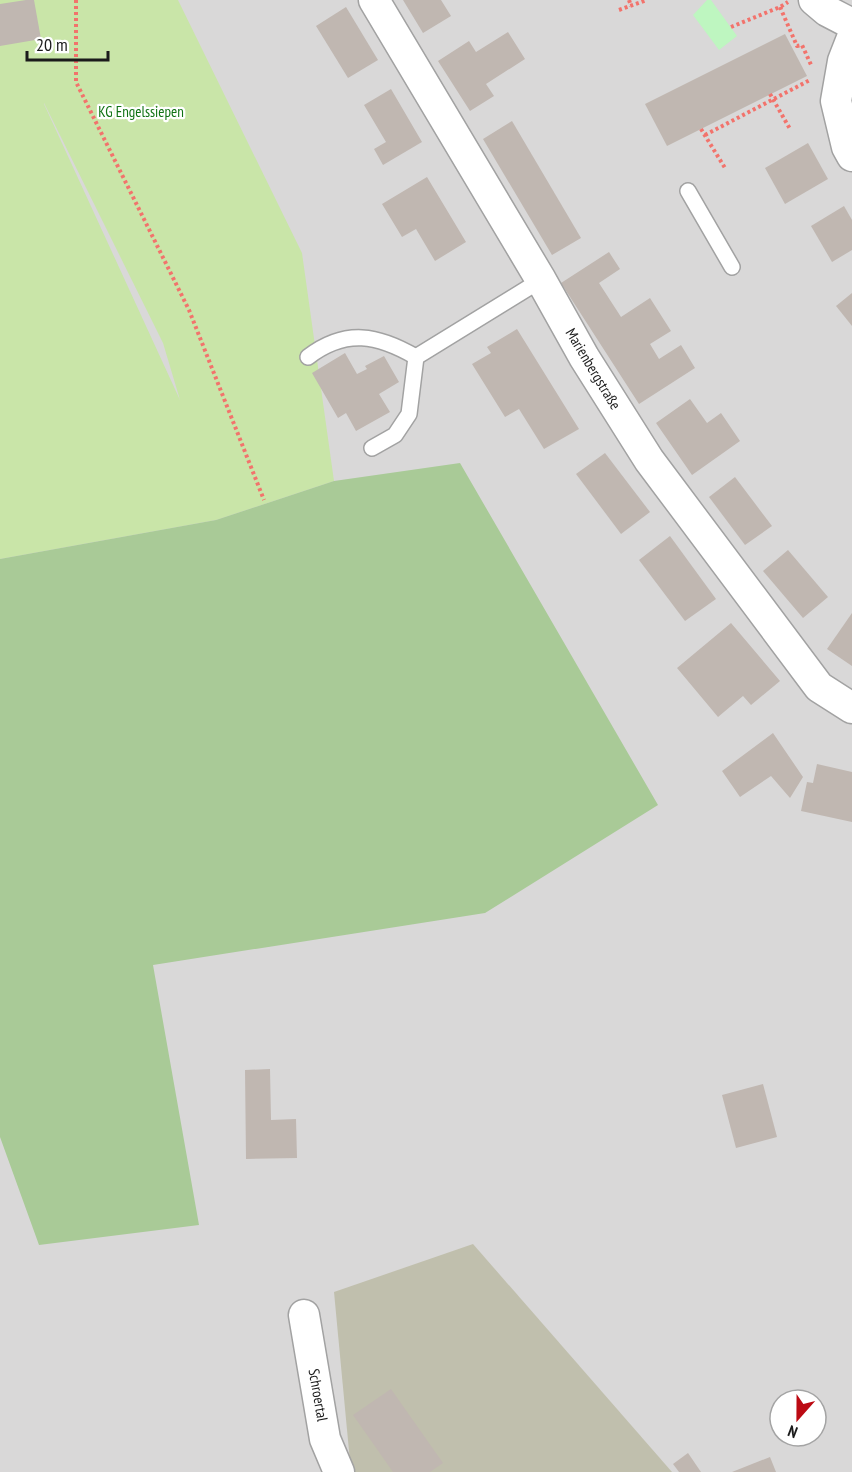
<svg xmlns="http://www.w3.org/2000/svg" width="852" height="1472" viewBox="0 0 852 1472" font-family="'PT Sans Narrow',sans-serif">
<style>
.residential{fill:#d9d8d8;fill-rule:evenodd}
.construction{fill:#c0bfad}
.grass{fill:#c9e5a8;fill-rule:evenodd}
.forest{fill:#a9ca97}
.park{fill:#bef6c0}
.building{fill:#c0b7b1}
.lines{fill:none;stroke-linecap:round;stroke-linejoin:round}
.lane-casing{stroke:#a2a2a2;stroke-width:18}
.street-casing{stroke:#a2a2a2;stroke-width:33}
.path{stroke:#f2736c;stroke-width:4;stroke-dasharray:3 3;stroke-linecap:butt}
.lane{stroke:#fff;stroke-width:15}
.street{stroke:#fff;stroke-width:30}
.labels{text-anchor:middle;stroke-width:4.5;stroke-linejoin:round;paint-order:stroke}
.park-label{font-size:15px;fill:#107214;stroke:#fff}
.street-label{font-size:15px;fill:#1b1b1b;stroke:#fff}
</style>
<rect width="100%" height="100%" fill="#ece8e1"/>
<path class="residential" d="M0 0H852V1472H0ZM780 1400H816V1436H780Z"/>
<path class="construction" d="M473 1244 672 1472H351L334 1292Z"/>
<path class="grass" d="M0 0H178L302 253 334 481 216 520 0 559ZM44 103 163 343 180 400 44 104Z"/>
<path class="forest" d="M460 463 658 805 485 913 153 965 199 1225 39 1245 0 1137V559L216 520 334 481Z"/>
<path class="park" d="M707 0H711L737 36 719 50 693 15Z"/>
<g class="building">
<path d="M26 0H34L41 39 0 46V4Z"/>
<path d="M403 0H441L451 16 423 33Z"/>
<path d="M346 7 378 60 348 78 316 26Z"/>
<path d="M508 32 525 59 486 84 494 96 470 111 438 61 469 41 476 52Z"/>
<path d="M785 34 807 76 667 146 645 104Z"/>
<path d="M391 89 422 142 383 165 374 149 386 142 364 105Z"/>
<path d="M512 121 581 238 552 255 483 139Z"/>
<path d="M808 143 828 179 785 204 765 168Z"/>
<path d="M427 177 466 242 435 261 416 229 402 237 382 204Z"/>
<path d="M844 206 852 220V250L832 262 811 226Z"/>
<path d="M609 252 620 269 599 283 621 317 650 298 671 331 650 344 659 359 681 345 695 368 639 404 561 283Z"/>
<path d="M852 293V326L836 306Z"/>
<path d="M517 329 579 429 544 449 519 409 505 417 472 364 491 353 487 347Z"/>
<path d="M345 353 357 374 367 369 365 366 384 356 399 382 379 394 390 412 356 431 346 413 338 418 312 373Z"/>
<path d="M690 399 707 423 721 413 740 441 692 475 656 423Z"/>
<path d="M605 453 650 512 621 534 576 474Z"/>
<path d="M735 477 772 526 745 545 709 497Z"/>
<path d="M670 536 716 599 685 621 639 560Z"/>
<path d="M788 550 828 597 803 618 763 571Z"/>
<path d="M852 613V666L827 649Z"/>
<path d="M731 623 780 681 751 705 743 696 718 717 677 668Z"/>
<path d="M773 733 803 777 790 798 771 776 740 797 722 771Z"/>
<path d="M817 764 852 772V822L801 811 807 782 813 783Z"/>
<path d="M270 1069 271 1120 296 1119 297 1158 246 1159 245 1070Z"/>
<path d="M763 1084 777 1137 736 1148 722 1095Z"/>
<path d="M391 1389 443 1463 430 1472H393L353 1415Z"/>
<path d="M688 1453 701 1472H679L673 1464Z"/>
<path d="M770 1457 776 1472H732Z"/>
</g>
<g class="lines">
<g class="lane-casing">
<g id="lane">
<path d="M688 191 732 267"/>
<path d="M308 357C346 328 378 335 416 357"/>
<path d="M372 448 395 435 409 414 416 357 541 280"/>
</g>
</g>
<g class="street-casing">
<g id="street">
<path d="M374 0 541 280 584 357 649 460 819 687 852 708"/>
<path d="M814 0 827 11 852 24"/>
<path d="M852 38 843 61 836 101 847 147 852 156"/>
<path d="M304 1315 325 1439 339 1472"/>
</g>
</g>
<g class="path">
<path d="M76 0V82L189 310 264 500"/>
<path d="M629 0 631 6"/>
<path d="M780 7 797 46 802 45 812 67"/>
<path d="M619 10 647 0"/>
<path d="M731 27 780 7 788 2"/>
<path d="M770 94 790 129"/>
<path d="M701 129 725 168"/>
<path d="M705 135 810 80"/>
</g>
<use href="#lane" class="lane"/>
<use href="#street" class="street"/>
</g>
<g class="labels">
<g class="park-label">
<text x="141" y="117">KG Engelssiepen</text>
</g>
<g class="street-label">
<text transform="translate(593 369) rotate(59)" y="5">Marienbergstraße</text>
<text transform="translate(318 1395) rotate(80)" y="5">Schroertal</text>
</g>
</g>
<g transform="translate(798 1418) rotate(201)"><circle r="28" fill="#ffffff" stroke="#a4a4a4" stroke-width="1.5"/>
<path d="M0-4.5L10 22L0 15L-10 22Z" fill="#bc0a13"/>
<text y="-9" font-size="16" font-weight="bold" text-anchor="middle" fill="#1b1b1b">N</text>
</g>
<path d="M27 51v9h81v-9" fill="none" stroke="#1b1b1b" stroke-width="3"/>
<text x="36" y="51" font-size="18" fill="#1b1b1b" stroke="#ffffff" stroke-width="4.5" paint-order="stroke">20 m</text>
</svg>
